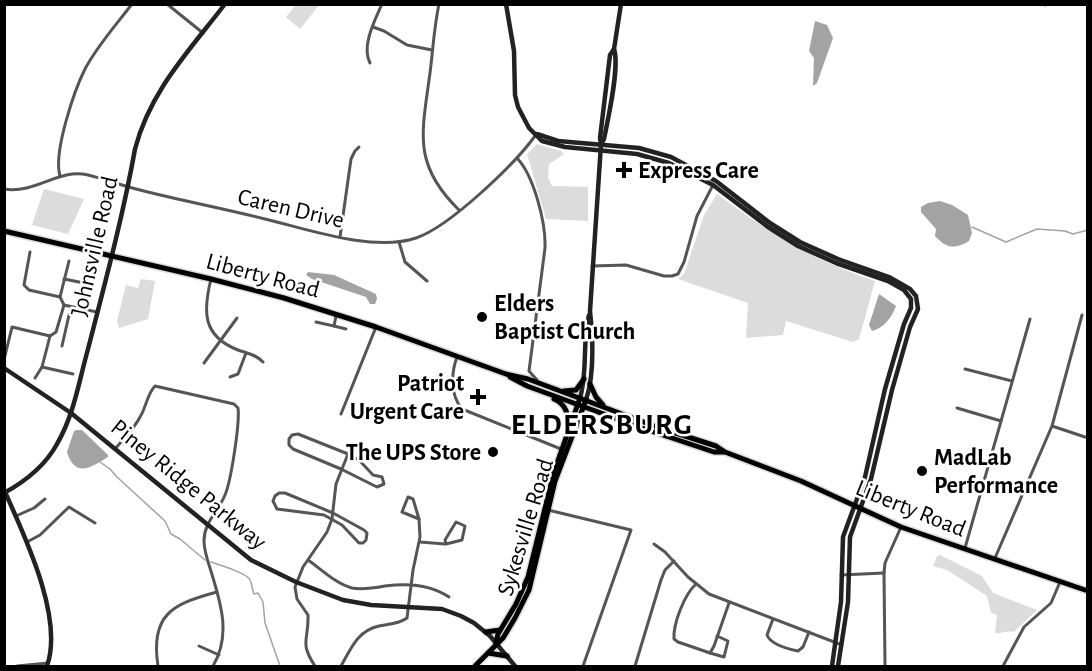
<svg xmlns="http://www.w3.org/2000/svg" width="1092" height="671" viewBox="0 0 1092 671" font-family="'Alegreya Sans',sans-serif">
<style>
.green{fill:#dcdcdc}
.water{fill:#a3a3a3}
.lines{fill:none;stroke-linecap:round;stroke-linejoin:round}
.stream{stroke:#a3a3a3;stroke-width:1.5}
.primary-casing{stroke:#dbdbdb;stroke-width:8}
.street{stroke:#555;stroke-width:3}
.secondary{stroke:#222;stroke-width:4.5}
.primary{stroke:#000;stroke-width:5}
.poi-dot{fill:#000;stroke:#fff;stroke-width:2}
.labels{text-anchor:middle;stroke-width:5;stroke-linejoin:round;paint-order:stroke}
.poi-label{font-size:24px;font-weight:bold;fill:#000;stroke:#fff;text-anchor:start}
.street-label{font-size:24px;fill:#000;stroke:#fff}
.district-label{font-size:30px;font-weight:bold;letter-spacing:1.5px;fill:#000;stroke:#fff}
</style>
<rect width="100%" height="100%" fill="#fff"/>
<g class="green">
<path d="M296 5H319L300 29 286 17Z"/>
<path d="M537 144 561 151 564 154 549 164 548 178 552 186 588 187V221L546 219 527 154Z"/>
<path d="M44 189 84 199 68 234 32 225Z"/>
<path d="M717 194C771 234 811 259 875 281L859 339 853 342 786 321 783 335 746 338 748 303 678 279 684 274 704 215Z"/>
<path d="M141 279 155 281 148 319 119 328 117 321 126 285 138 288Z"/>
<path d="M940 555 982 576 993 593 1037 610 1014 632C1006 630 1002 634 995 633L997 615 991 613 987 596 947 570 933 566 937 556Z"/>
</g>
<g class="water">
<path d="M815 21 827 25 833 38 817 83 813 86 814 58 809 51Z"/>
<path d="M940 201 952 205 968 215 972 233 969 241C954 250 946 248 935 236L936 229 921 212V207L928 203Z"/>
<path d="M308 272 334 275 376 294 377 299 375 304H370L366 297 312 279 306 275Z"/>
<path d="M879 294 896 306C892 317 884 328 872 331L869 325Z"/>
<path d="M77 430H82L108 455V457C92 467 75 479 67 452L74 431Z"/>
</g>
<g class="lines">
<g class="stream">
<path d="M972 227 1006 242 1037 229 1065 231 1073 234 1088 230"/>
<path d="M100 462 110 469 117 477 165 521 171 534 180 539 205 560"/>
<path d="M211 562C219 565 248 573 250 580 252 584 252 589 254 594L258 593 263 602 265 623 280 666"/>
</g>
<g class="primary-casing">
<g id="primary">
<path d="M4 231 211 279 284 298 376 327 506 374 528 379 657 427 716 446 725 452 801 481 901 527 1088 591"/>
<path d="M510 377 527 386 642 428 714 452H724"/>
<path d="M590 384 596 397 603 405"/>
<path d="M564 391 576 390 584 379"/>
<path d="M554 399C566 404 568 414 569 426"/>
<path d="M486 632 500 630"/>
<path d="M496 643 498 634 516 604 528 577 554 472 580 398"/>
<path d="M488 653 507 656"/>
<path d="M475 666 503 638 515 618 529 590 555 481 586 400"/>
</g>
</g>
<g class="street">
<path d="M167 4 203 33"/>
<path d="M439 4C434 27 433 50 430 73 422 133 412 164 459 210"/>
<path d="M1044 4 1045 5"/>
<path d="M373 27 384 31 407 45 432 50"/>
<path d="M370 63C361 46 375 20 382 4"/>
<path d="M517 158C534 176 546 223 545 248L529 371 537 380"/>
<path d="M60 176C53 153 74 91 85 69 97 46 116 25 132 4"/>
<path d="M4 189C37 194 58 168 88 175 105 179 123 186 140 190 183 201 226 209 269 220 310 230 374 252 416 238 449 227 514 165 535 136"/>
<path d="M340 237 351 159 355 151 359 147"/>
<path d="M399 242 405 262 427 281"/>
<path d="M30 252 24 285 29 290 60 297"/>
<path d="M592 266 626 265 664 276H672L678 274 684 262 697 216 713 185"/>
<path d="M64 279 94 285"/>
<path d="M211 279C203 311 202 336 238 350 247 353 257 355 263 362"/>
<path d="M64 305 60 297 69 261"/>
<path d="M64 305 97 312"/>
<path d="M316 322 334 326 336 316"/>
<path d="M334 326 346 329"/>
<path d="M50 336 56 332 64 305"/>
<path d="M62 346 69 315"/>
<path d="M457 357C451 373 450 395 462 409L561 449"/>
<path d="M4 360 12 327 50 336"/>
<path d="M204 363 237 318"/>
<path d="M42 367 73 374"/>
<path d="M965 369 1012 381"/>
<path d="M230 377 238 374 246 353"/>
<path d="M35 378 42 367 50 336"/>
<path d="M957 408 1001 421"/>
<path d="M341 414 376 327"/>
<path d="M1052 426 1088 438"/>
<path d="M298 434 348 454 359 460 373 475 382 477 384 484 377 487 341 469 293 449 289 445V439L292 435Z"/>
<path d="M115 449C124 438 134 429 140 417 146 408 147 394 155 386L234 404 238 408C240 423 231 481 225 495 218 512 204 522 204 541 204 550 207 559 210 568 220 601 232 634 213 666"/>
<path d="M279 493H285L333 513 364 530 367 533 366 540 363 543H359L342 525 324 515 277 509 273 501 275 496Z"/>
<path d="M408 497 413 499 419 519 402 512Z"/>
<path d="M548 510 631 530 583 666"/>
<path d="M16 516 34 508 45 499"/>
<path d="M456 522 465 526 462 540 446 544 445 540Z"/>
<path d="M27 542 40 535 69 507 95 523"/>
<path d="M420 542 445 544"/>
<path d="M654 544 665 552 688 577 709 594 842 645"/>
<path d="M965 548 1030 319"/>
<path d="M995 558 1052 426 1082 315"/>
<path d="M308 560C321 569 336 584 352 588 363 590 374 588 385 586 407 583 430 584 449 597"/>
<path d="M841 575 884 573"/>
<path d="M696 584C684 595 673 624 674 639L678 642 710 653 714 646 729 603"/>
<path d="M773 619 767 635C771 645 788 649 798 651L803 647 809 632"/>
<path d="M199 646 219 655"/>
<path d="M710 653 724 657 728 641 717 636"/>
<path d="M17 666 48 663"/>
<path d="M158 666C150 615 172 604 217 592"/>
<path d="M315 666C299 642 309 640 308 615L297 599 295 587 303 567 327 532 332 519 336 484 348 454"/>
<path d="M341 666C351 649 357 631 379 626 389 624 399 624 407 618L413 570 420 537 419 519"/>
<path d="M635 666 661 580 665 570 674 561"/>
<path d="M885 666 884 573 885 563 901 527"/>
<path d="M1003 666 1024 627 1051 603 1060 582"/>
</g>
<g class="secondary">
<path d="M506 4 514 51 515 95 518 107 529 128 542 141 565 147 637 154 669 163 713 185 768 227 798 246 836 263 888 281 904 290 911 299V308L904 324 885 389 865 477 843 537 841 602 832 666"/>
<path d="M537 134 558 141 639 148 671 157 716 181 770 223 800 242 838 259 889 277 910 289 916 296 918 309 910 327 892 390 871 479 850 537 848 602 838 666"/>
<path d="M601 144 604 139C608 119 620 66 614 49L621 4"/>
<path d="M4 368 71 413 251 560 296 582 343 600 371 605 442 609 461 616 474 623 490 636 515 666"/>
<path d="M580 398C588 371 582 342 589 315"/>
<path d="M586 400C595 373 593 339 590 311L601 144 600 138 610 55 614 49"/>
<path d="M5 492C25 537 64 618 47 666"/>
<path d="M4 493C26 481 45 466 57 444 74 415 79 381 88 349 105 283 123 216 135 149 150 91 189 51 225 4"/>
</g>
<use href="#primary" class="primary"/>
</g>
<g class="poi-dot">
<path d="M621 161h6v6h6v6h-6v6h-6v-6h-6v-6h6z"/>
<circle cx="482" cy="317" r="6"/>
<path d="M475 388h6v6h6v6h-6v6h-6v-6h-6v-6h6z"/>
<circle cx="493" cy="452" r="6"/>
<circle cx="922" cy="471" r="6"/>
</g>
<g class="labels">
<g class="poi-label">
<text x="638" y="178">Express Care</text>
<text x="494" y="311">Elders<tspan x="494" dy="28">Baptist Church</tspan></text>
<text x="464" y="391" text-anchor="end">Patriot<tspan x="464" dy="28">Urgent Care</tspan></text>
<text x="481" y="460" text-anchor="end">The UPS Store</text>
<text x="934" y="465">MadLab<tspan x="934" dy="28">Performance</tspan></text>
</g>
<g class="street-label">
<text transform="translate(291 208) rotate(13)" y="8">Caren Drive</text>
<text transform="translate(94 246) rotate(-77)" y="8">Johnsville Road</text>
<text transform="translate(263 275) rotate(15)" y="8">Liberty Road</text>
<text transform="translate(189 484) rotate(39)" y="8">Piney Ridge Parkway</text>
<text transform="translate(911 508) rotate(22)" y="8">Liberty Road</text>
<text transform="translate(525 527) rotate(-73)" y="8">Sykesville Road</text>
</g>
<g class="district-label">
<text x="602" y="434">ELDERSBURG</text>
</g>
</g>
<rect width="1092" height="671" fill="none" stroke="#000000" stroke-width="12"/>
</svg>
